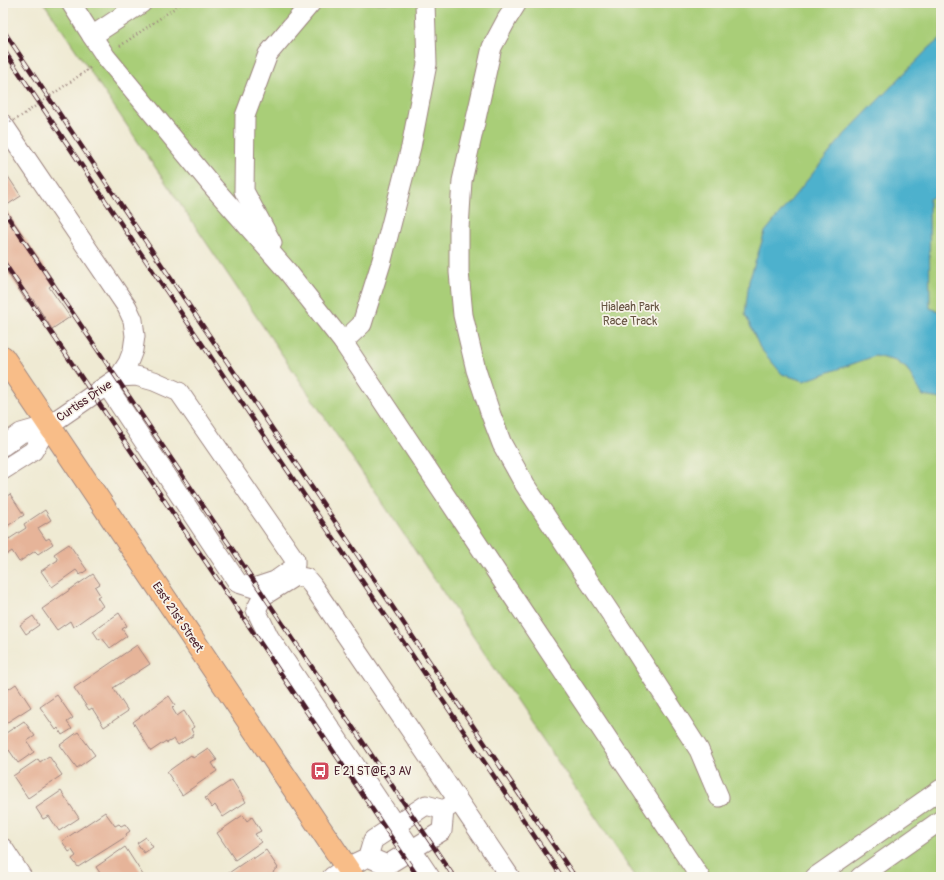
<svg xmlns="http://www.w3.org/2000/svg" width="944" height="880" viewBox="0 0 944 880" font-family="Pangolin,sans-serif">
<style>
.green{fill:#a9ce78;stroke:#7a7652}
.water{fill:#4eb1cd;stroke:#4c687c}
.building{fill:#e6b499}
.lines{fill:none;stroke-linecap:round;stroke-linejoin:round}
.minor-casing{stroke:#9c847f;stroke-width:21}
.major-casing{stroke:#9c847f;stroke-width:24}
.path{stroke:#9c847f;stroke-width:2.5;stroke-dasharray:1 3;stroke-linecap:butt}
.minor{stroke:#fff;stroke-width:19}
.major{stroke:#f8bd88;stroke-width:22}
.rail-casing{stroke:#4a1f2b;stroke-width:4.5}
.rail{stroke:#f7f3e8;stroke-width:3;stroke-dasharray:9;stroke-linecap:butt}
.path-bridge{stroke:#9c847f;stroke-width:2.5;stroke-dasharray:1 3;stroke-linecap:butt}
.labels{text-anchor:middle;stroke-width:3.5;stroke-linejoin:round;paint-order:stroke}
.park-label{font-size:12px;fill:#665442;stroke:#f7f3e8}
.street-label{font-size:12px;fill:#4a1f2b;stroke:#f7f3e8}
.poi-label{font-size:12px;fill:#4a1f2b;stroke:#f7f3e8;text-anchor:start}
</style>
<rect width="100%" height="100%" fill="#f7f3e8"/>
<filter id="ink" filterUnits="userSpaceOnUse"><feTurbulence type="fractalNoise" baseFrequency=".025" numOctaves="2"/><feDisplacementMap in="SourceGraphic" scale="8" xChannelSelector="R" yChannelSelector="G"/><feConvolveMatrix kernelMatrix="1 2 1 2 8 2 1 2 1" color-interpolation-filters="sRGB"/></filter>
<filter id="wash" filterUnits="userSpaceOnUse"><feTurbulence type="fractalNoise" baseFrequency=".012" numOctaves="4" result="noise"/><feDisplacementMap in="SourceGraphic" scale="16" xChannelSelector="R" yChannelSelector="G"/><feGaussianBlur stdDeviation="0.9" result="paint"/><feColorMatrix in="noise" values="0 0 0 0 0 0 0 0 0 0 0 0 0 0 0 0 0 1.4 0 .05"/><feComposite in="paint" operator="in"/></filter>
<g filter="url(#wash)">
<rect width="100%" height="100%" fill="#efead3"/>
<path class="green" d="M44 3H941V877H636Z"/>
<path class="water" d="M941 38V193L929 199 930 308 941 312V399L923 396 907 369 896 361 875 356 804 381 782 374 760 348 745 314 749 281 765 232 844 135 928 49Z"/>
<g id="blocks">
<g class="building">
<path d="M3 169 21 196 4 207 55 283 49 287 70 317 52 329 32 298 27 302 3 266Z"/>
<path d="M10 494 24 515 3 529V499Z"/>
<path d="M45 510 51 520 38 528 46 540 49 538 53 544 38 554 35 551 19 562 12 551 3 557V537L6 535 9 539 26 528 24 524Z"/>
<path d="M69 544 87 570 80 575 76 570 52 587 41 571 58 560 54 554Z"/>
<path d="M93 574 100 584 95 587 100 595 97 597 103 606 73 627 70 621 57 630 42 609Z"/>
<path d="M119 613 127 626 122 629 127 636 110 648 102 638 99 640 93 631Z"/>
<path d="M33 616 39 625 26 634 20 625Z"/>
<path d="M137 645 150 664 113 688 128 711 104 727 92 708 89 710 74 688Z"/>
<path d="M16 684 31 707 3 725V693Z"/>
<path d="M57 695 73 718 67 722 72 729 62 735 58 728 56 730 40 707Z"/>
<path d="M169 696 175 705 172 708 177 716 184 711 194 727 191 729 194 735 178 745 174 739 167 743 166 741 151 751 133 722Z"/>
<path d="M24 721 35 736 27 741 34 752 18 763 9 750 4 753 3 752V735Z"/>
<path d="M78 732 95 755 77 768 60 745Z"/>
<path d="M208 748 217 760 212 763 217 771 182 795 167 772 191 755 193 758Z"/>
<path d="M49 756 62 775 28 798 13 776 38 759 40 762Z"/>
<path d="M232 780 246 802 223 817 215 805 212 808 205 798Z"/>
<path d="M61 791 79 818 59 831 49 816 43 819 36 808Z"/>
<path d="M105 812 115 826 119 824 121 826 125 824 130 831 126 834 127 836 78 867 72 859 76 856 72 850 69 852 62 841Z"/>
<path d="M243 815 247 821 252 817 261 831 255 834 261 842 235 860 217 833Z"/>
<path d="M146 837 153 847 144 853 137 843Z"/>
<path d="M125 847 143 875 140 877H95L100 873 96 867Z"/>
<path d="M266 850 278 868 273 872 274 874 271 876 269 874 265 877H223L252 857 253 859Z"/>
</g>
</g>
</g>
<g filter="url(#ink)">
<use href="#blocks" fill-opacity="0" stroke="#9c847f" stroke-width="1"/>
<g class="lines">
<g class="minor-casing">
<g id="minor">
<path d="M71 3 92 36 142 3"/>
<path d="M517 3 507 19 492 47 462 181 459 228V272L463 315 476 370 491 415 502 444 525 485 623 632 699 750 719 797"/>
<path d="M92 36 106 57 214 188 288 272 343 342 700 877"/>
<path d="M3 124 127 307 133 320 135 336 133 350 128 363 119 377 49 425 21 433 3 446"/>
<path d="M272 243 244 191 245 116 268 54 311 3"/>
<path d="M343 342 362 324 382 260 411 147 427 64 425 3"/>
<path d="M107 386 238 583 254 588 275 581 292 569 295 565V560L179 392 154 381 136 376 119 377"/>
<path d="M3 470 33 451 49 425"/>
<path d="M3 848 22 877"/>
<path d="M368 857 373 840 426 805 444 810"/>
<path d="M332 877 347 867 368 857 387 865 442 831 444 810 458 801"/>
<path d="M430 877 269 637 256 610 263 596 295 576 306 578 312 585 510 877"/>
<path d="M815 877 941 789"/>
<path d="M860 877 941 820"/>
</g>
</g>
<g class="major-casing">
<path id="major" d="M3 357 353 877"/>
</g>
<g class="path">
<path d="M120 46 182 3"/>
<path d="M86 71 92 66"/>
</g>
<use href="#minor" class="minor"/>
<use href="#major" class="major"/>
<g class="rail-casing">
<g id="rail">
<path d="M3 30 575 877"/>
<path d="M3 49 562 877"/>
<path d="M3 210 454 877"/>
<path d="M3 261 418 877"/>
</g>
</g>
<use href="#rail" class="rail"/>
<path class="path-bridge" d="M3 125 17 119 86 71"/>
</g>
</g>
<defs>
<g id="bus-square" transform="scale(1)"><rect x="-9" y="-9" width="18" height="18" rx="4" fill="#d1495b" stroke="#f7f3e8"/><path d="M-5-6H5V4H4V6H2V4H-2V6H-4V4H-5ZM-3.5-4V0h7V-4ZM-3.5 1.2v1.5H-2V1.2ZM2 1.2v1.5H3.5V1.2Z" fill="#fff"/></g>
</defs>
<g fill-rule="evenodd">
<use href="#bus-square" x="320" y="771"/>
</g>
<g class="labels">
<g class="park-label">
<text x="630" y="311">Hialeah Park<tspan x="630" dy="14">Race Track</tspan></text>
</g>
<g class="street-label">
<text transform="translate(84 401) rotate(-34)" y="4">Curtiss Drive</text>
<text transform="translate(178 617) rotate(56)" y="4">East 21st Street</text>
</g>
<g class="poi-label">
<text x="334" y="775">E 21 ST@E 3 AV</text>
</g>
</g>
<rect width="944" height="880" fill="none" stroke="#f7f3e8" stroke-width="16"/>
</svg>
